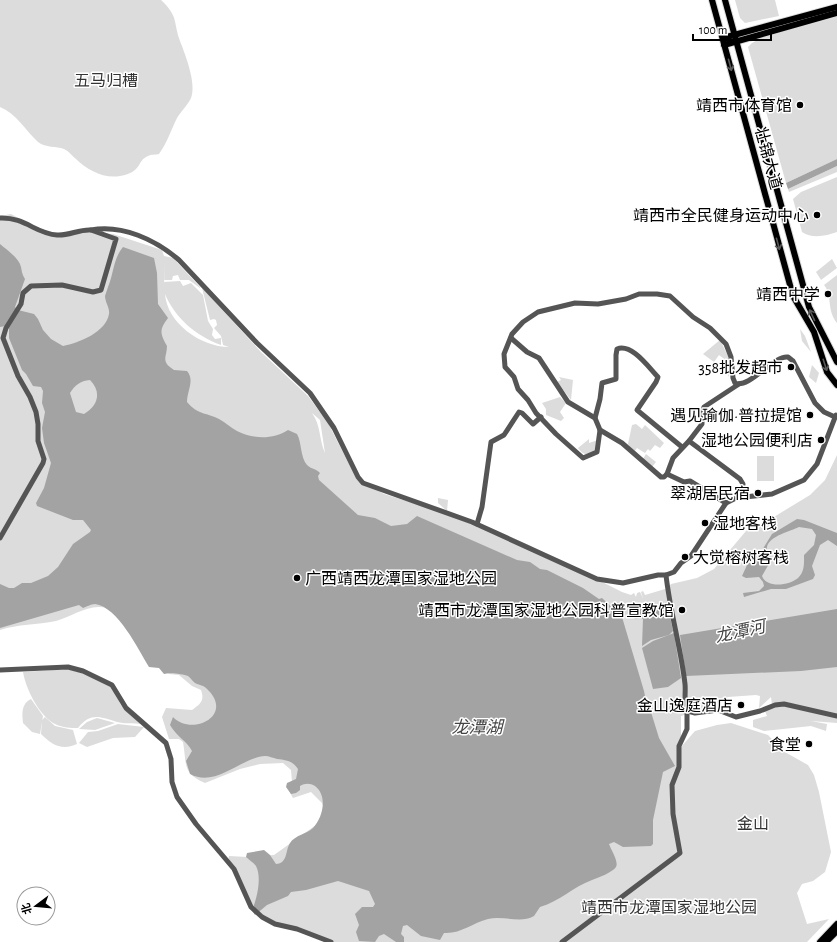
<svg xmlns="http://www.w3.org/2000/svg" width="837" height="942" viewBox="0 0 837 942" font-family="'Alegreya Sans','Noto Sans SC',sans-serif">
<style>
.green{fill:#dcdcdc;fill-rule:evenodd}
.water{fill:#a3a3a3;fill-rule:evenodd}
.lines{fill:none;stroke-linecap:round;stroke-linejoin:round}
.major-casing{stroke:#dbdbdb;stroke-width:8}
.minor{stroke:#555;stroke-width:5}
.major{stroke:#000;stroke-width:6}
.oneway{stroke:#595959}
.poi-dot{fill:#000;stroke:#fff;stroke-width:1.5}
.labels{text-anchor:middle;stroke-width:3;stroke-linejoin:round;paint-order:stroke}
.park-label{font-size:16px;fill:#333;stroke:#fff}
.poi-label{font-size:16px;fill:#000;stroke:#fff;text-anchor:end}
.street-label{font-size:16px;fill:#000;stroke:#fff}
.water-label{font-size:17px;font-style:italic;fill:#444;stroke:#fff}
</style>
<rect width="100%" height="100%" fill="#fff"/>
<g class="green">
<path d="M0 0H161C179 17 173 22 180 41 185 54 197 84 191 98 188 105 181 111 177 118 171 130 167 143 159 154 156 155 151 154 148 156 136 161 143 172 120 176 104 179 87 170 76 159 72 156 69 151 64 149 56 146 46 148 38 142 25 130 17 114 0 107Z"/>
<path d="M735 0H775L779 16 745 23 740 18Z"/>
<path d="M837 17V159L786 183 748 47 752 43 761 38Z"/>
<path d="M837 166V172L789 192 788 189Z"/>
<path d="M837 177V232C826 236 812 239 802 232L793 199 801 192Z"/>
<path d="M11 214 29 224 60 236 81 232 113 234 162 250 164 256 173 258 200 287V288L189 280H180L178 275 173 276 172 280H164L165 261 164 285V282L180 281 183 286 191 283 203 295 208 321 213 329 212 335 215 339 221 338V345C196 336 175 318 165 294 167 323 201 347 229 347L223 345 221 336 214 328 217 325 216 320 214 319 210 320 202 288 261 352 308 396 328 423 356 478 384 494 483 525 529 545 622 592 631 595 634 593 636 597 637 593 640 592 643 598 641 592 643 591 645 595 665 589 667 590 671 584 697 578 714 569 746 531 764 523 810 495 825 480 837 455V723L811 721 827 724 826 731 811 726 764 731 753 727V720L767 716 765 711 772 705 771 697 759 708 760 696 756 695 728 697 720 701 722 709 711 707 681 716V747L695 731 717 725 731 723 768 735 783 751 808 765 814 775 819 792 831 852 825 872 813 881 802 884 797 893 807 924 829 919 807 942H326L267 919 249 904 228 861 229 856 247 857 274 855 316 825 326 813 322 803 311 792 293 798 288 789 292 782 291 770 283 763 260 764 240 769 205 783C182 773 187 765 183 742L179 739H169L162 717 166 708 192 710C200 704 205 701 201 690L192 686 179 675 169 674 159 666 121 610C114 610 107 607 100 607 86 606 70 617 56 621 37 625 18 624 0 630V216ZM312 413 320 420 325 453C319 440 321 425 312 413Z"/>
<path d="M832 259 837 268 821 280 816 272Z"/>
<path d="M837 275V323C826 309 833 296 824 285Z"/>
<path d="M800 329 805 336 811 352 802 341Z"/>
<path d="M720 340 729 358V377L724 368 727 361 719 355 714 362 703 354Z"/>
<path d="M812 365 819 373 816 383 809 377Z"/>
<path d="M559 377 573 380 571 400 557 382 561 380Z"/>
<path d="M560 397 566 403 560 412 564 418 561 421 546 415V409L542 403Z"/>
<path d="M636 424 642 429 645 425 664 443 660 448 655 445 650 451 648 449 645 453 637 448 634 452 628 444 632 425Z"/>
<path d="M589 439V443L598 440 596 451C587 455 584 456 578 448Z"/>
<path d="M646 454 656 462 652 467 643 459Z"/>
<rect x="757" y="456" width="17" height="25"/>
<path d="M438 498 448 500 447 511 438 503Z"/>
<path d="M67 669 82 673 111 686 121 705 142 724C134 723 124 724 117 722 100 717 91 712 78 728H75C68 728 60 727 53 723 38 713 26 689 23 672Z"/>
<path d="M31 699 43 716 40 734 32 732 23 723C22 714 21 704 31 699Z"/>
<path d="M45 717 55 726 73 730 77 744C62 751 52 745 41 734L42 720Z"/>
<path d="M97 718 115 723 95 730 79 729 87 722Z"/>
<path d="M118 724 144 727 135 737 113 738 87 747 79 743 88 732 98 731Z"/>
</g>
<g class="water">
<path d="M837 159V166L788 189 786 183Z"/>
<path d="M0 244C7 250 19 258 21 267 22 272 22 274 25 279L15 307 18 310 34 314 38 319 43 330 51 339 63 346C79 343 106 332 109 314 110 308 105 302 105 296 106 293 107 290 108 287 114 273 113 259 123 247L154 258 157 273 158 304 168 318C159 330 160 333 167 346 167 357 160 361 174 370L187 371C195 380 187 391 187 402 198 415 205 412 219 419 225 422 231 428 237 431 252 439 273 440 288 430L297 434C302 443 300 457 307 465 311 469 317 469 320 473L318 476 319 480 358 515 375 518 391 526 407 524 417 516 517 560 530 562 540 569 547 570 583 588 599 599 602 598 622 617 644 691 648 711 651 712 659 738 675 766 663 772 653 820V844L651 846 623 847 614 842 609 844C611 850 619 862 616 867 613 872 598 878 592 880 573 887 560 901 540 907L534 916C520 924 503 915 488 919 472 923 461 934 444 933L440 940 421 936 407 925 403 926 401 934 404 937V942H396L384 934 379 936 375 942 359 941 356 932 359 925 355 914 362 907H373L375 904 369 891 338 881 306 890 291 892 288 896 267 905 255 915 252 910C257 899 262 877 256 866 253 862 249 860 246 857L247 853 264 850 270 855 276 864C288 863 285 851 290 843 295 835 307 834 313 828 323 817 328 796 315 786 310 783 305 783 300 786V790L296 793 291 794 286 787 287 783 296 779 298 769C293 761 286 760 277 759 273 758 269 756 265 756 240 758 216 788 190 774L186 761 192 751C187 741 176 736 170 725L173 717C192 737 236 715 206 688 203 685 199 685 195 683 192 681 191 678 188 676 183 674 170 672 164 674L159 668 149 667C138 649 118 607 95 604 91 604 86 607 83 608L79 605 0 628V584L9 588H14L22 583H31L48 576 58 567 73 544 90 532 91 530 83 520H73L37 506 36 503 44 488 51 463 44 443 42 428 45 412 42 403 43 391 41 387 33 386 26 374 22 370 9 338V329L6 326 0 327ZM90 380C102 392 98 406 84 414L76 412 70 393C75 385 80 381 90 380Z"/>
<path d="M797 519 804 520 837 533V546L828 540 820 545 812 566 815 575 813 579 786 589H771L744 597 743 593 759 591 764 586 763 582 759 577 746 578 742 576 748 563 761 552 772 534ZM799 527 812 529 816 535 814 545 804 555C804 562 805 572 798 578 790 585 767 589 762 576L770 562C771 557 766 552 767 547 769 536 791 531 799 527Z"/>
<path d="M667 602 673 631 669 635 651 640 642 646 643 619 641 618 635 619 632 615 640 608 656 605 657 607Z"/>
<path d="M837 609V667L801 671 686 676 680 635Z"/>
<path d="M674 633 681 678 668 687 653 689 642 648 653 641Z"/>
</g>
<g class="lines">
<g class="major-casing">
<g id="major">
<path d="M712 0 793 296 814 332 827 372 837 385"/>
<path d="M725 0 809 307 837 362"/>
<path d="M723 38 837 7"/>
<path d="M724 45 837 13"/>
<path d="M820 942 837 924"/>
<path d="M826 942 837 931"/>
</g>
</g>
<g class="minor">
<path d="M0 218C25 217 36 234 57 235 69 236 79 229 91 230"/>
<path d="M511 338 527 352 539 358 568 402 595 418"/>
<path d="M739 384 704 407 702 413V424L689 441 740 479 743 484 742 497"/>
<path d="M836 415 817 464 804 480 772 494 736 498 726 503 691 556 681 563 674 572 666 575C670 612 681 648 685 684 686 693 683 704 688 711L695 713 718 710 736 717 760 711 775 705 784 704 837 716"/>
<path d="M600 430 597 452 583 458 556 434 536 413 528 400 518 389 514 377 505 367 504 354 512 334 523 322 538 312 575 303 598 304 626 299 639 294H657L670 296 693 317 710 328 726 344 731 357 733 378 735 383C750 389 773 355 788 357L793 361 815 403 824 412 835 417"/>
<path d="M682 447 637 410 656 382 658 377C649 368 632 343 617 349L616 355V379L602 383 600 399 595 418 600 430 622 443 661 477H664L667 474 684 482 690 481 726 503"/>
<path d="M667 474 673 458 689 441"/>
<path d="M477 524 482 507 491 442 504 435 519 412 522 413 533 424 541 417"/>
<path d="M0 538 43 463 44 459 38 441V424L36 412 30 397 18 376 3 338 6 328 21 304 23 293 31 286 62 285 93 292 101 290 116 239 91 230C122 224 156 240 179 260L257 343 310 393 334 428 358 477 363 483 472 522 597 579 623 583 658 575H666"/>
<path d="M0 670 68 667 83 671 112 685 126 708 166 743 171 759 172 782 177 797 196 824 234 869 251 907 262 917 275 924 297 929 331 942"/>
<path d="M562 942 680 853 673 814 672 785 679 767V746L687 729V709"/>
</g>
<use href="#major" class="major"/>
</g>
<defs><path id="oneway-shaft" d="M-6 0H5M1.5-3L5.5 0L1.5 3" fill="none" stroke-width="1.6" stroke-linecap="round" stroke-linejoin="round"/></defs>
<g class="oneway">
<use href="#oneway-shaft" transform="translate(730 65) rotate(75)"/>
<use href="#oneway-shaft" transform="translate(778 244) rotate(75)"/>
<use href="#oneway-shaft" transform="translate(812 315) rotate(-115)"/>
<use href="#oneway-shaft" transform="translate(825 365) rotate(72)"/>
</g>
<g class="poi-dot">
<circle cx="800" cy="105" r="4"/>
<circle cx="817" cy="215" r="4"/>
<circle cx="828" cy="294" r="4"/>
<circle cx="791" cy="367" r="4"/>
<circle cx="810" cy="415" r="4"/>
<circle cx="821" cy="440" r="4"/>
<circle cx="758" cy="493" r="4"/>
<circle cx="705" cy="523" r="4"/>
<circle cx="685" cy="557" r="4"/>
<circle cx="297" cy="578" r="4"/>
<circle cx="682" cy="610" r="4"/>
<circle cx="741" cy="705" r="4"/>
<circle cx="809" cy="744" r="4"/>
</g>
<g class="labels">
<g class="park-label">
<text x="106" y="86">五马归槽</text>
<text x="753" y="829">金山</text>
<text x="669" y="913">靖西市龙潭国家湿地公园</text>
</g>
<g class="poi-label">
<text x="792" y="111">靖西市体育馆</text>
<text x="809" y="221">靖西市全民健身运动中心</text>
<text x="820" y="300">靖西中学</text>
<text x="783" y="373">358批发超市</text>
<text x="802" y="421">遇见瑜伽·普拉提馆</text>
<text x="813" y="446">湿地公园便利店</text>
<text x="750" y="499">翠湖居民宿</text>
<text x="713" y="529" text-anchor="start">湿地客栈</text>
<text x="693" y="563" text-anchor="start">大觉榕树客栈</text>
<text x="305" y="584" text-anchor="start">广西靖西龙潭国家湿地公园</text>
<text x="674" y="616">靖西市龙潭国家湿地公园科普宣教馆</text>
<text x="733" y="711">金山逸庭酒店</text>
<text x="801" y="750">食堂</text>
</g>
<g class="street-label">
<text transform="translate(769 158) rotate(75)" y="6">壮锦大道</text>
</g>
<g class="water-label">
<text transform="translate(740 631) rotate(-12)" y="6">龙潭河</text>
<text x="477" y="733">龙潭湖</text>
</g>
</g>
<g transform="translate(36 906) rotate(254)"><circle r="19" fill="#ffffff" stroke="#999999"/>
<path d="M0-3L7 15L0 10L-7 15Z" fill="#000000"/>
<text y="-6" font-size="11" font-weight="bold" text-anchor="middle" fill="#000000">北</text>
</g>
<path d="M693 34v6h78v-6" fill="none" stroke="#000000" stroke-width="2"/>
<text x="699" y="34" font-size="12" fill="#000000" stroke="#ffffff" stroke-width="3" paint-order="stroke">100 m</text>
</svg>
